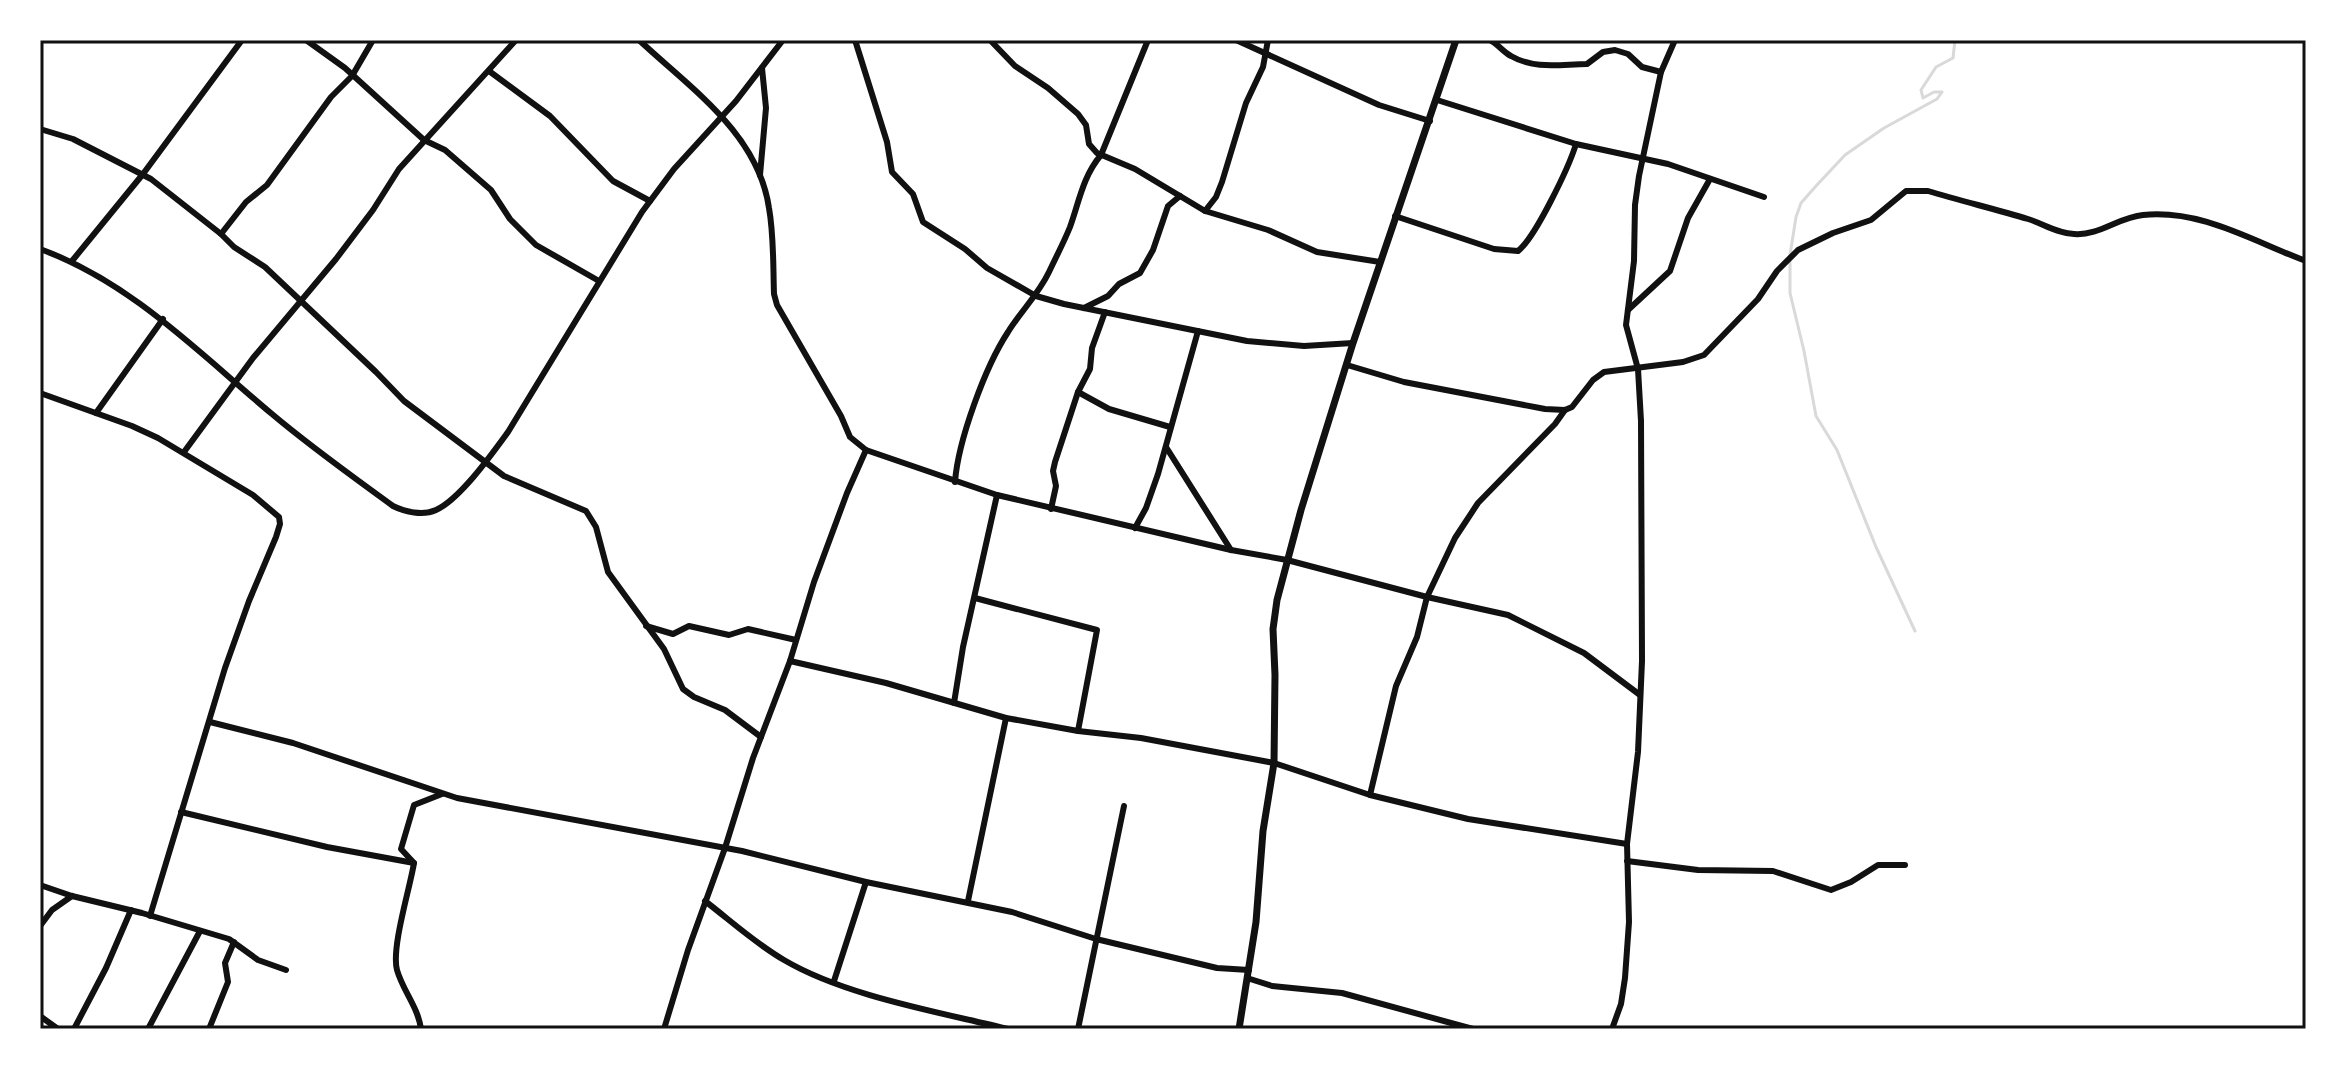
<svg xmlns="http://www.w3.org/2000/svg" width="2346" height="1069" viewBox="0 0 2346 1069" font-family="'Golos Text',sans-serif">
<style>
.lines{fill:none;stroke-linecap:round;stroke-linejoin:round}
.stream{stroke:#d9d9d9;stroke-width:3}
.minor{stroke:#111;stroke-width:6}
.tertiary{stroke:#111;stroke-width:7}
.neatline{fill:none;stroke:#111;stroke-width:3}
</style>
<rect width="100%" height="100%" fill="#fff"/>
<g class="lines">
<g class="stream">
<path d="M1790 255 1796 217 1801 203 1816 186 1845 155 1884 128 1937 99 1942 92H1934L1923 98 1921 90 1936 67 1953 58 1955 40"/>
<path d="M1790 262V293L1804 351 1816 416 1837 450 1876 547 1915 631"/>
</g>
<g class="minor">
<path d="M306 40 345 68 424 140 445 150 491 190 510 219 536 245 599 281"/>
<path d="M639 40C690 88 758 133 769 208 774 236 773 265 774 294L777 305 841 416 850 437 866 450 997 495 1231 550 1287 560 1427 597 1508 615 1584 653 1640 695"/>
<path d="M855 40 887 142 892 172 913 194 923 222 965 249 987 268 1036 296 1064 304 1247 341 1304 346 1353 343"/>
<path d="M990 40 1015 66 1048 88 1078 114 1086 125 1089 144 1097 153 1135 169 1205 211 1268 230 1317 252 1380 262"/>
<path d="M1236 40 1379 105 1430 121"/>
<path d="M1490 40C1498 44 1503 52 1511 56 1535 70 1562 64 1587 64L1603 52 1615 50 1628 54 1642 67 1661 72"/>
<path d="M489 71 550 116 613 181 650 201"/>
<path d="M1437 100 1576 144 1668 164 1764 197"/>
<path d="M40 129 73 139 151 179 221 234 234 247 265 267 376 372 404 401 504 476 586 511 596 527 608 572 664 649 683 689 694 697 725 710 761 737"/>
<path d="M760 175 766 108 762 68"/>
<path d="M1205 211 1216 197 1222 182 1246 103 1263 67 1268 40"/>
<path d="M1395 216 1494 249 1518 251C1535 238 1569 167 1576 144"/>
<path d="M221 234 246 202 267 185 331 97 352 76 373 40"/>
<path d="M40 249C131 282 199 353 272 414 311 447 352 476 393 506 405 512 423 516 436 510 460 499 492 454 508 432L642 212 674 169 736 101 783 40"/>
<path d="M72 261 143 174 242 40"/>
<path d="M1084 308 1108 296 1119 284 1140 273 1153 250 1168 206 1180 196"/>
<path d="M1628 310 1670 271 1688 218 1710 179"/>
<path d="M1347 365 1404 382 1545 409 1565 410 1572 407 1593 380 1604 372 1683 362 1704 355 1758 299 1777 271 1798 250 1833 233 1871 220 1906 191H1928C1961 201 1995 209 2028 219 2044 224 2056 233 2074 234 2099 236 2119 217 2143 215 2202 209 2254 242 2306 261"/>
<path d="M1078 392 1109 409 1170 427"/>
<path d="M40 393 132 426 158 438 253 495 279 517 280 524 276 537 249 601 225 668 150 916"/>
<path d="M96 413 163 319"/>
<path d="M1166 447 1231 550"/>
<path d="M184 452 253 358 336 259 373 210 399 169 516 40"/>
<path d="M955 482C958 441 985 367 1008 332 1021 311 1038 295 1049 272 1056 257 1064 242 1070 227 1079 202 1083 176 1101 155L1148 40"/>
<path d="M1051 509 1056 486 1053 471 1055 462 1078 392 1090 369 1092 348 1105 312"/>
<path d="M1135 528 1146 508 1158 474 1198 331"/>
<path d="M975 598 1097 630 1078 731"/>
<path d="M646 626 673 634 689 626 729 635 748 629 796 640"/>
<path d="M790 661 886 683 1006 718 1078 731 1141 738 1274 763 1370 795 1468 819 1627 844"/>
<path d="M954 703 963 647 997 495"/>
<path d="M210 722 293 743 457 798 742 851 866 882 1012 912 1096 939 1217 968 1249 970"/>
<path d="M1370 795 1396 686 1417 637 1427 597 1455 538 1478 503 1555 424 1565 410"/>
<path d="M181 812 327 847 414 863"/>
<path d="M1627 861 1698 870 1773 871 1831 890 1851 882 1878 865H1905"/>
<path d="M40 885 72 896 142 913 229 939 258 960 286 970"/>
<path d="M705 901C731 921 756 944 784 960 845 996 939 1012 1008 1029"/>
<path d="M968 901 1006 718"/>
<path d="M40 926 52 910 72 896"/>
<path d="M1247 978 1272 986 1342 993 1473 1029"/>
<path d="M834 981 866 882"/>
<path d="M40 1016 58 1029"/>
<path d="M74 1029 106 968 131 910"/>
<path d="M148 1029 200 931"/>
<path d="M209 1029 228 982 225 963 234 942"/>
<path d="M421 1029C418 1007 403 991 397 970 391 948 410 888 414 863L401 849 414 805 442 794"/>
<path d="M664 1029 688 950 725 848 753 758 790 661 814 582 847 493 866 450"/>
<path d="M1078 1029 1124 806"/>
<path d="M1612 1029 1621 1004 1625 978 1629 922 1627 844 1638 752 1642 661 1641 421 1638 369 1626 325 1634 261 1635 205 1639 176 1661 72 1675 40"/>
</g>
<path class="tertiary" d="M1239 1029 1256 922 1263 831 1274 763 1275 675 1273 629 1277 600 1301 510 1353 343 1456 40"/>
</g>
<rect width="2346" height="1069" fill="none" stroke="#ffffff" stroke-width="84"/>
<rect x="42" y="42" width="2262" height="985" class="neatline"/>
</svg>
